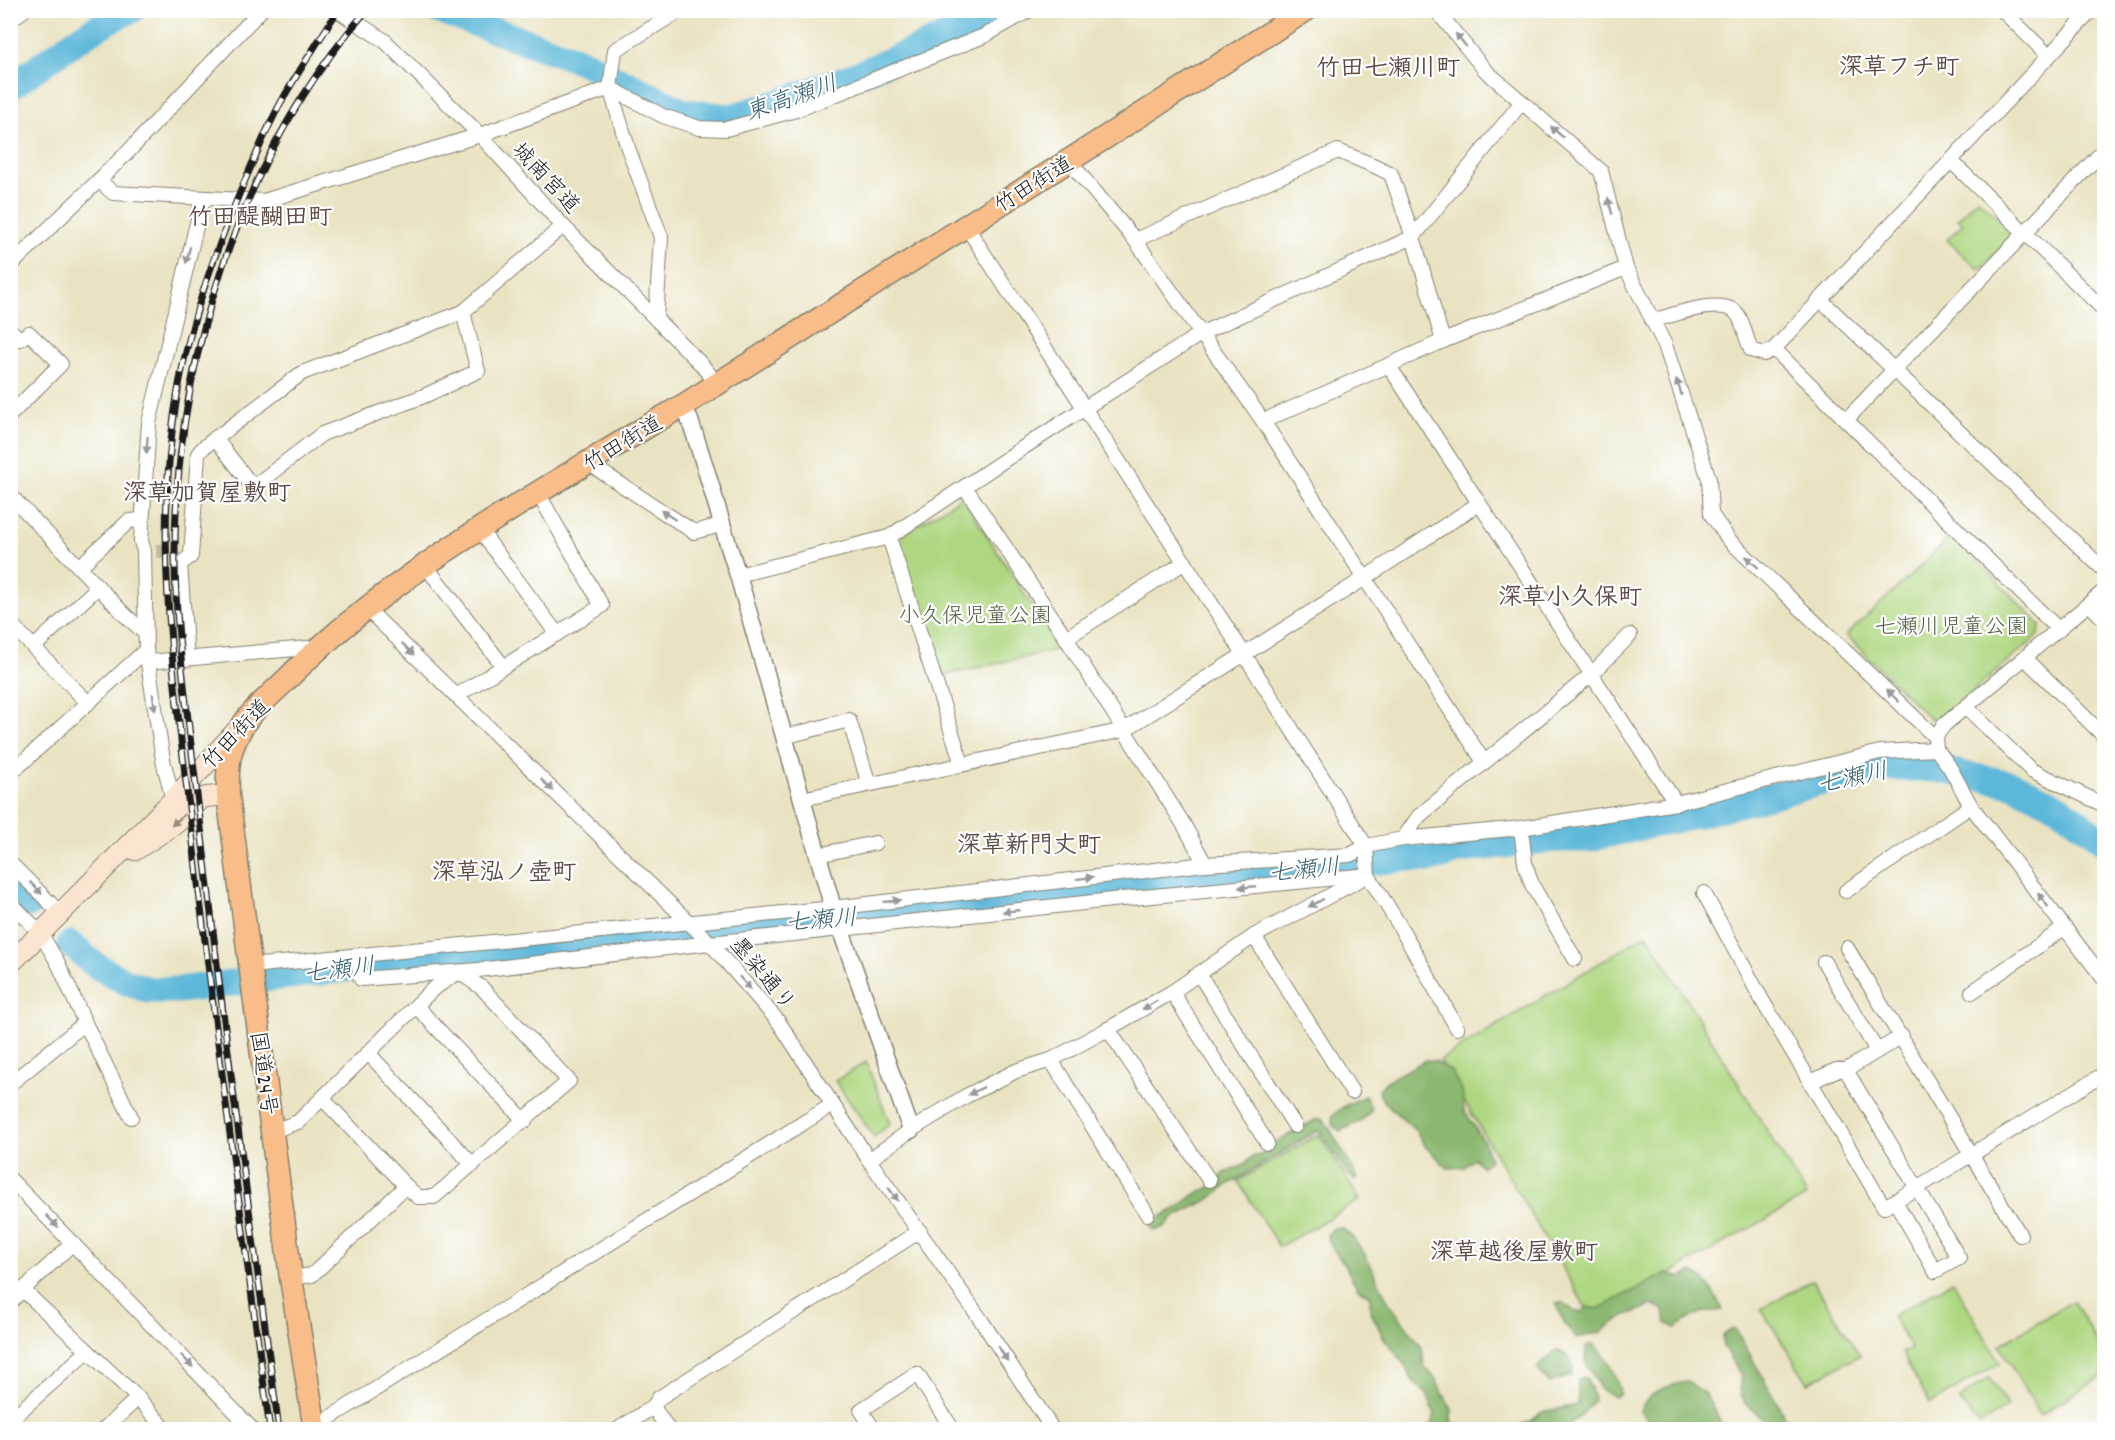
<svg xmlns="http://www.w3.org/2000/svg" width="2115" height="1440" viewBox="0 0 2115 1440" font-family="Dekko,'Klee One',sans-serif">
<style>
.green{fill:#afd781;stroke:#667a4e;stroke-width:1.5}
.forest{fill:#8bb86f;stroke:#546a46;stroke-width:1.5}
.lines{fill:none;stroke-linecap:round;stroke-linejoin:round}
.river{stroke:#5bb7d9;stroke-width:27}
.minor-tunnel{stroke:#c1bba1;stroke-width:14;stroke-dasharray:14 7;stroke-linecap:butt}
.minor-casing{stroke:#83806f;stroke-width:16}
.tertiary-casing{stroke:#83806f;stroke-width:19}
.secondary-casing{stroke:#83806f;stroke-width:22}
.trunk-casing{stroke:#83806f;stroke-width:25}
.minor{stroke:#fff;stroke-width:14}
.tertiary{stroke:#fff;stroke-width:16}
.secondary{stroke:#fce5d0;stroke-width:20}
.trunk{stroke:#f8bd89;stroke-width:22}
.rail-casing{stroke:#1c1c1c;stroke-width:7}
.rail{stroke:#fff;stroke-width:4.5;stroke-dasharray:14;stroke-linecap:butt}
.oneway{fill:#999}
.oneway2{fill:#978b7f}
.labels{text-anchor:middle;stroke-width:4.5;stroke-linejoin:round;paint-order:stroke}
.street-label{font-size:22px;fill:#1c1c1c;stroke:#fff}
.park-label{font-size:22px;fill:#4f5d3f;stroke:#fff}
.neighbourhood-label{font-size:24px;font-weight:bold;fill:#5e4a44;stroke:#fff}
.water-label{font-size:24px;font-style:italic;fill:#386271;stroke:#fff}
</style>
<rect width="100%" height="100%" fill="#fff"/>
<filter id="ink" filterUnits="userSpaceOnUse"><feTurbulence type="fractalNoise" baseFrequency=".0167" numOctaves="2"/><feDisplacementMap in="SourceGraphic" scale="12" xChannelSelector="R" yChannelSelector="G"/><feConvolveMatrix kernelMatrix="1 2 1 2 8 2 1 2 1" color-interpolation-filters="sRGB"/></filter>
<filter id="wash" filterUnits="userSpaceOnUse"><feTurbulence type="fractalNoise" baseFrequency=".008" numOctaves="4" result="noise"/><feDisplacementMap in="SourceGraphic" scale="24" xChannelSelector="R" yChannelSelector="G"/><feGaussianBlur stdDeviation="1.35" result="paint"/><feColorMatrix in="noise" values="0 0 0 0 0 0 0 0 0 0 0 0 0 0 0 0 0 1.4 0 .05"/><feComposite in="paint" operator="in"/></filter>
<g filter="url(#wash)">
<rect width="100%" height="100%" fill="#eae3c2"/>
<g class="green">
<path d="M1977 198 2010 228 2011 237 1981 268H1977L1947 240 1963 223 1958 219Z"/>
<path d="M962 497 1060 649 942 676 897 549 903 534Z"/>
<path d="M1952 534 2040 625 2039 635 1941 718 1930 719 1846 635 1909 577Z"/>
<path d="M1647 934 1807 1196 1592 1318 1440 1060Z"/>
<path d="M866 1062 890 1124 874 1137 835 1081Z"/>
<path d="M1319 1134 1360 1200 1279 1247 1238 1181Z"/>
<path d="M1812 1280 1860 1355 1808 1383 1761 1309Z"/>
<path d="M1953 1281 2000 1363 1930 1404 1902 1353 1911 1348 1892 1316Z"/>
<path d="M2073 1301 2104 1354V1375L2040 1415 1999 1345Z"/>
<path d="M1989 1378 2008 1406 1980 1425 1958 1400Z"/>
</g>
<g class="forest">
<path d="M1426 1060 1435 1061 1452 1072 1462 1091 1464 1110 1484 1142 1490 1160 1482 1167 1474 1158 1464 1167 1448 1168 1426 1147 1416 1131 1383 1101 1378 1090 1388 1080Z"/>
<path d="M1365 1096 1372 1110 1359 1122 1340 1131 1333 1126 1332 1116 1343 1107Z"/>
<path d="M1322 1119 1328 1126 1358 1178 1354 1180 1348 1174 1320 1131H1317L1224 1187 1210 1199 1172 1218 1166 1226 1154 1231 1150 1226 1158 1218 1177 1208 1194 1195 1211 1187 1225 1173 1242 1166 1252 1157 1261 1155 1278 1141 1315 1120Z"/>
<path d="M1334 1228H1342L1353 1238 1364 1253 1389 1303 1422 1347 1424 1366 1435 1378 1452 1410V1419L1456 1429H1424L1430 1426 1435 1414 1427 1394 1413 1381 1401 1359 1384 1338 1370 1310V1295L1358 1289 1343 1262 1331 1246 1327 1235Z"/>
<path d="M1692 1272C1707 1276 1715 1297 1723 1310 1695 1312 1698 1313 1676 1328L1666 1323 1664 1310 1652 1305 1622 1317 1601 1332 1577 1338C1566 1328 1560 1317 1556 1303H1564L1575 1312H1581L1587 1307 1598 1309 1667 1273 1681 1278Z"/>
<path d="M1733 1329 1736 1330 1792 1429H1775C1756 1410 1735 1406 1741 1375L1723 1346V1335Z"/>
<path d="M1593 1344C1605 1355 1618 1377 1620 1394L1615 1397 1601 1390 1585 1361 1586 1347Z"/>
<path d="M1556 1350C1569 1355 1577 1361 1571 1376L1549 1383 1537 1368Z"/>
<path d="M1585 1377 1591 1388 1594 1400C1567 1437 1551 1430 1510 1429L1531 1421 1542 1412 1578 1405V1379Z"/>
<path d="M1688 1382 1705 1394 1724 1429H1690L1675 1420 1651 1423 1640 1411C1648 1391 1668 1385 1688 1382Z"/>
</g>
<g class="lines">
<g class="river">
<path d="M437 10 581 61 684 112 731 117 765 107 861 73 1008 10"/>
<path d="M10 87C50 60 88 28 132 10"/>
<path d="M10 885 30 904"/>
<path d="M70 944 95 965 126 982 149 990H178L366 966 421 962 485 954 502 955 545 951 637 939 660 940 672 935 766 923 930 910 1407 858 1429 859 1446 855 1459 850 1556 839H1586L1691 816 1883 767 1937 769 2012 784 2059 807 2104 841"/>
</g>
</g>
</g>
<g filter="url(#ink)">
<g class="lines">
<path class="minor-tunnel" d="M156 551 178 550"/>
<g class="minor-casing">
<g id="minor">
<path d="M337 10 385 41 480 135 563 226 702 365 717 384"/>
<path d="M1436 10 1485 70 1601 171 1626 268 1665 345 1709 479 1711 514 1729 540 1935 737"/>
<path d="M2002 10 2049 56"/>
<path d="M10 20 24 10"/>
<path d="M1069 161 1135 240 1263 421 1484 762"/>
<path d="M1951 161 2104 310"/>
<path d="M99 180 113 193 264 201 480 135 610 88 663 116 699 128 726 129 796 110 984 36 1030 10"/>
<path d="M966 226 1244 654 1366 846 1368 875 1398 923 1457 1028"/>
<path d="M1135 240 1338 151 1375 166 1391 174 1413 237 1443 341"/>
<path d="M10 266 128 152 261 10"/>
<path d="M1820 299 2104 570"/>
<path d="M656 319 661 237 628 148 610 88 615 50 681 10"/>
<path d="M1652 321C1670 316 1725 295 1738 315 1744 324 1746 339 1751 350L1764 354 1774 349 2092 10"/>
<path d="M10 330 20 339 29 333 61 364 10 415"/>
<path d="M1774 349 2059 630"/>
<path d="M1389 366 1676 803"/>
<path d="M1846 420 2104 150"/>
<path d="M1263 421 1443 341 1626 268"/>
<path d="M215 438 253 487 322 434 424 396 478 371 463 312"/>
<path d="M588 463 694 532 721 525"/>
<path d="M965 487 1066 638 1184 825 1205 864"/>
<path d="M10 495 126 616 145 633"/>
<path d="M480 530 557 634"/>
<path d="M889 537 962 764"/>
<path d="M425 565 503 666"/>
<path d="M79 567 129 521 142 520"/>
<path d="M738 575 889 537 1021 449 1202 333 1413 237 1522 102"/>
<path d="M2104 591 1944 725 1935 737 1936 749 1949 766 1971 806 2104 979"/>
<path d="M2089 604 2104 619"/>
<path d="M366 608 710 943 778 1021 869 1160 981 1320 1053 1430"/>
<path d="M10 623 88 703"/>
<path d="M1066 638 1185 562"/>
<path d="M34 647 98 587"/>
<path d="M2025 658 2104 736"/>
<path d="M187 659 180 564 191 556 198 454 204 447 302 373 463 312 563 226"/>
<path d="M148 662 319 647"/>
<path d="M456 696 602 606 538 493"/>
<path d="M1966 707 2031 770 2104 805"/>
<path d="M784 737 849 720 869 784"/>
<path d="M10 774 146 650"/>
<path d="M802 799 1124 730 1365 578 1478 504"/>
<path d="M173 800 163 760 146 650 144 551 141 541 149 423 203 198"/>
<path d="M1521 828 1525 863 1532 885 1575 959"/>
<path d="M1403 839 1419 816 1592 674 1630 635"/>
<path d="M818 855 875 843"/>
<path d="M10 863 61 914"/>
<path d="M1846 891 1971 806"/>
<path d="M1704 893 1762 1000 1884 1207 1895 1201 1935 1271 1959 1258 1846 1070 1902 1036"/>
<path d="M10 902 41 934 58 963 85 1023 131 1117"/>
<path d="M1254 936 1352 1092"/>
<path d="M1847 948 2020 1235"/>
<path d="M357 956 361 979 478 970 710 943 1112 900 1368 875"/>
<path d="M1824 962 1877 1051"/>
<path d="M251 966 833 908 1205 864 1350 855 1366 846 1403 839 1521 828 1676 803 1880 752 1936 749"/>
<path d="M1199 974 1295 1126"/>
<path d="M1172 992 1267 1143"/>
<path d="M1972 992 2064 928"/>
<path d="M416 1006 525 1121"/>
<path d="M1108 1029 1209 1180"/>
<path d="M369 1054 473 1165"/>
<path d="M1051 1060 1147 1214"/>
<path d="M10 1074 15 1080 85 1023"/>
<path d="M1811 1082 1836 1070H1846"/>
<path d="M323 1099 406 1186"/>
<path d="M273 1131 298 1122 433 989 459 972 482 988 569 1081 434 1197H418L406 1186 312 1275 291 1278"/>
<path d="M869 1160 911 1130 966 1096 1016 1071 1051 1060 1108 1029 1172 992 1254 936 1361 879"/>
<path d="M10 1179 253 1430"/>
<path d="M1895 1201 2104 1074"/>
<path d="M23 1290 138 1398 166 1430"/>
<path d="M10 1302 73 1243"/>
<path d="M653 1407 669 1430"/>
<path d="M10 1420 88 1351"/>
<path d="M103 1430 138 1398"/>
<path d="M310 1430 832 1105"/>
<path d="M617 1430 653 1407 659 1398 920 1231"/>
<path d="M874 1430 861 1410 917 1374 953 1430"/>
</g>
</g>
<g class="tertiary-casing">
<path id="tertiary" d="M684 405C706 461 719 519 738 575L833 908 911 1130"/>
</g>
<g class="secondary-casing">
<g id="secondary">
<path d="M135 850 175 824 201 799 206 797 228 795"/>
<path d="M10 964 173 800 238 729"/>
</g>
</g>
<g class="trunk-casing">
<path id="trunk" d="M315 1430 291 1278 228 795C227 764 228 749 245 722 257 705 279 688 293 673 397 570 528 500 651 424L684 405 1306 10"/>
</g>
<use href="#minor" class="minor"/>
<use href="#tertiary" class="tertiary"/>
<use href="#secondary" class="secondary"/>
<use href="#trunk" class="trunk"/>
<g class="rail-casing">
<g id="rail">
<path d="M270 1430C243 1231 215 1032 192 833 174 675 149 523 183 365 197 300 220 239 246 178 260 146 273 114 291 85 306 60 322 36 338 10"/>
<path d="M279 1430C255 1249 228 1068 208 887 201 829 194 770 187 711 181 660 175 608 175 557 174 365 239 156 367 10"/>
</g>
</g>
<use href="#rail" class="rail"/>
</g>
<defs><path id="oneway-solid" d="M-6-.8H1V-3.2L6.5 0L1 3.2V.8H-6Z" transform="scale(1.5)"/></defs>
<g class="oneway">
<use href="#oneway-solid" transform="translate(1461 40) rotate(-129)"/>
<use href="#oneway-solid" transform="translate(1557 132) rotate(-139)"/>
<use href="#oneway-solid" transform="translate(1610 206) rotate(-105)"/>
<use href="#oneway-solid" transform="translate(188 255) rotate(104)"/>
<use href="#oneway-solid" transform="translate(1679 387) rotate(-108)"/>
<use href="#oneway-solid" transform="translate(147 445) rotate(94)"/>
<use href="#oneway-solid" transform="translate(668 515) rotate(-147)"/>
<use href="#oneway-solid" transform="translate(1752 562) rotate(-137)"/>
<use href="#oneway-solid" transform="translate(408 649) rotate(44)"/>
<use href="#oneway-solid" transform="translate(1893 696) rotate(-136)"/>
<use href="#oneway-solid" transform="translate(154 702) rotate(81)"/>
<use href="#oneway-solid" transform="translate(547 785) rotate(44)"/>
<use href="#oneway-solid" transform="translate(1085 878) rotate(-7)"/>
<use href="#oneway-solid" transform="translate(1247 887) rotate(175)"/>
<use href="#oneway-solid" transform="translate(36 888) rotate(45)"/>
<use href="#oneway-solid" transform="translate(2043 900) rotate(-127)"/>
<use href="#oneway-solid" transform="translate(892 901) rotate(-7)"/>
<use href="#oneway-solid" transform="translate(1316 903) rotate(152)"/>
<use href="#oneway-solid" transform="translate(1011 911) rotate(174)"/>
<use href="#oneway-solid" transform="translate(745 983) rotate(49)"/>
<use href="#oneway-solid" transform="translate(1150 1005) rotate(150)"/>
<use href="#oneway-solid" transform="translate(976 1091) rotate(153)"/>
<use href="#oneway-solid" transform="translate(893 1194) rotate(54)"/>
<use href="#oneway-solid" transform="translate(52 1221) rotate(45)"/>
<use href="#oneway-solid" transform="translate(1003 1354) rotate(57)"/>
<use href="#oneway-solid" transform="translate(187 1361) rotate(46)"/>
</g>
<use class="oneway2" href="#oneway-solid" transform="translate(178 820) rotate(139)"/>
</g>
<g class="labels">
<g class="street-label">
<text transform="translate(547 177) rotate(47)" y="8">城南宮道</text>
<text transform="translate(1033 183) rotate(-32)" y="8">竹田街道</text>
<text transform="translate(622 442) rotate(-31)" y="8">竹田街道</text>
<text transform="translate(235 733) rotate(-46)" y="8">竹田街道</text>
<text transform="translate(764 973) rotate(50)" y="8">墨染通り</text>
<text transform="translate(265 1073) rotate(82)" y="8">国道24号</text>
</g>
<g class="park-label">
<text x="975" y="622">小久保児童公園</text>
<text x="1951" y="633">七瀬川児童公園</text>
</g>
<g class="neighbourhood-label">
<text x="1899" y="74">深草フチ町</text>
<text x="1388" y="75">竹田七瀬川町</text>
<text x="260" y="224">竹田醍醐田町</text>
<text x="207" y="500">深草加賀屋敷町</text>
<text x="1570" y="604">深草小久保町</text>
<text x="1029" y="852">深草新門丈町</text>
<text x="504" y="879">深草泓ノ壺町</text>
<text x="1514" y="1259">深草越後屋敷町</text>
</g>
<g class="water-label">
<text transform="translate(791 97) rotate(-19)" y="8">東高瀬川</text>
<text transform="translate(1852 777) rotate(-12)" y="8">七瀬川</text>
<text transform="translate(1304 869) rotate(-6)" y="8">七瀬川</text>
<text transform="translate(821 919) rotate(-5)" y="8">七瀬川</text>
<text transform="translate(339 969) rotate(-7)" y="8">七瀬川</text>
</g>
</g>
<rect width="2115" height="1440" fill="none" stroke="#fff" stroke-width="36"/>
</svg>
